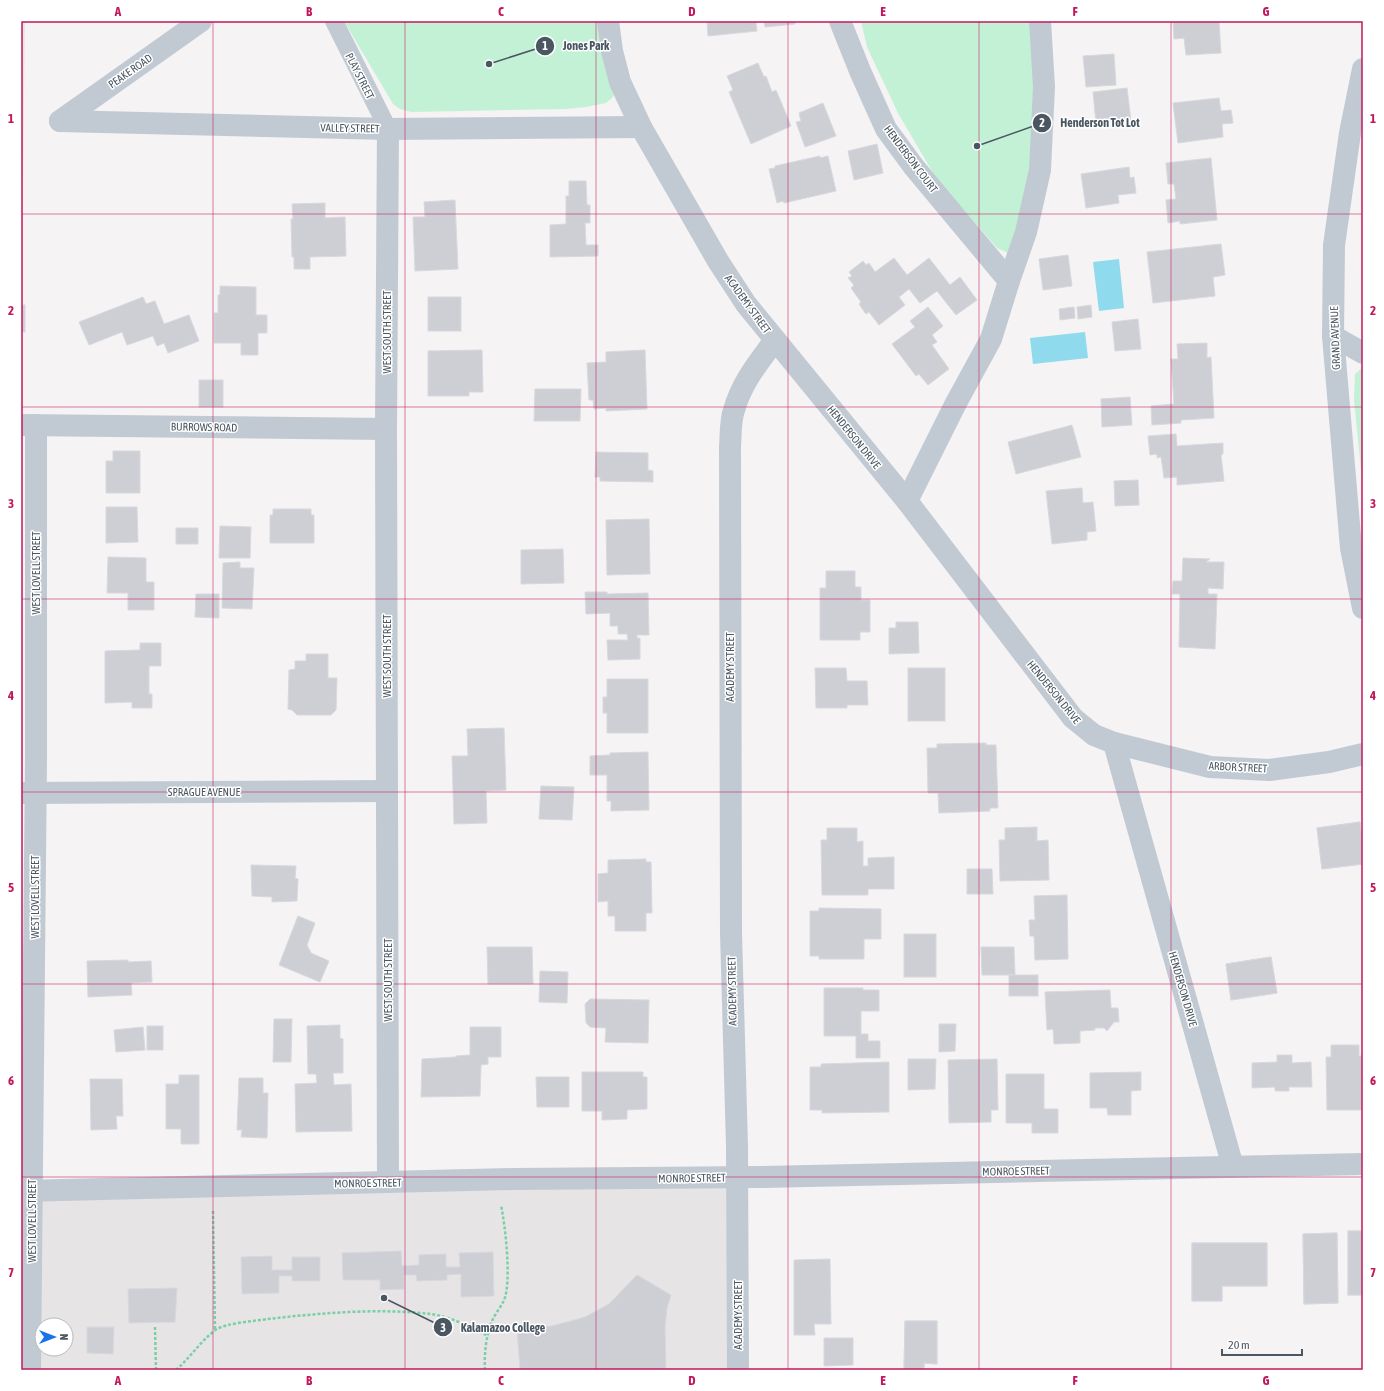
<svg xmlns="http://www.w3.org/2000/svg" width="1384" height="1391" viewBox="0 0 1384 1391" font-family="'Asap Condensed',sans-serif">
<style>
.education{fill:#e6e4e5;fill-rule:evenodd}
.green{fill:#c3f1d5}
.water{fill:#90daee}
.building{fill:#cdcfd5;stroke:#d7d9de}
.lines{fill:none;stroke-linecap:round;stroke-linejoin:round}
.path{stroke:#7ad0a6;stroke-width:2.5;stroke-dasharray:3 2;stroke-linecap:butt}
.pedestrian{stroke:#c1cad2;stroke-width:18}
.minor{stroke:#c1cad2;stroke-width:22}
.grid{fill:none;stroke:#c2185b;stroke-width:1;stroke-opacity:0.55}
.labels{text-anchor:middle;stroke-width:3;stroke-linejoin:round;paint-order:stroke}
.street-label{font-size:11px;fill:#4a5661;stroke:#fff}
.leader{fill:none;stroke:#4a5661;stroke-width:1.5}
.callout-dot{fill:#4a5661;stroke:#fff;stroke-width:1.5}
.mark-label{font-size:12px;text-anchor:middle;font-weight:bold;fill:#fff}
.callout-label{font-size:12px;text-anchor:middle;font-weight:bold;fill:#4a5661;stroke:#fff;stroke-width:3;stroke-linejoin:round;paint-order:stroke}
.neatline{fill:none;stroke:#c2185b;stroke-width:1.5}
.grid-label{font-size:13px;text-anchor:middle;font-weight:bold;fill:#c2185b}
</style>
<rect width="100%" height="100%" fill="#f5f3f3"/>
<g class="education">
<path d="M21 21H25L23 179 21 180Z"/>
<path d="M737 1177 738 1370H30L32 1191ZM42 1325H66V1349H42Z"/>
</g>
<g class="green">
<path d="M344 21H600L614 93 613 97 606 103 586 107 566 109 411 112 400 109 393 104Z"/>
<path d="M861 21H1034V178L1010 254 997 248 936 178 898 113 867 47Z"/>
<path d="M1363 367V490L1354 400 1355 374Z"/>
</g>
<g class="water">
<path d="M1119 259 1124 308 1099 311 1093 262Z"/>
<path d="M1085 332 1088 358 1033 364 1030 338Z"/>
</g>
<g class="building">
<path d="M707 21H795V24L765 27 764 21 756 22 757 31 708 36Z"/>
<path d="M1173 21H1219L1221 53 1186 55 1184 38 1174 39Z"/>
<path d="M1114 54 1116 85 1086 87 1083 56Z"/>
<path d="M758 63 764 77 766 76 772 92 776 90 791 126 751 144 729 92 733 90 727 76Z"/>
<path d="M1127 88 1131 121 1096 124 1093 92Z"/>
<path d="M1219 98 1221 111 1231 110 1232 116 1233 123 1222 124 1223 137 1178 143 1173 103Z"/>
<path d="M823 103 836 136 805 147 796 122 801 121 799 113Z"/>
<path d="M877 144 883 173 854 180 848 151Z"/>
<path d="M820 156V158L828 156 836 191 784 203 783 201 777 203 769 169 775 168V166Z"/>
<path d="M1211 158 1217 220 1180 224V221L1168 223 1166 200 1176 199 1174 184H1168L1166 163Z"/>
<path d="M1129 167 1130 178 1134 177 1136 193 1118 195 1119 203 1086 208 1081 174Z"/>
<path d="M569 181H586L587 205H590V223H585L586 245H598V256L550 257V225L566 224V196H569Z"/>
<path d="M455 200 458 269 415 271 413 217H425L424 202Z"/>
<path d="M325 203V218L345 217 346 256 310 257V269H294V257H292L291 219H293L292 204Z"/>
<path d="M1221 244 1225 275 1213 277 1215 296 1153 303 1147 252Z"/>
<path d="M1068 255 1072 286 1043 290 1039 259Z"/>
<path d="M894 258 907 275 929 258 950 285 960 277 977 300 956 315 937 291 920 303 909 289 899 297 905 305 879 325 869 312 866 314 859 304 861 302 851 288 854 285 848 278 852 276 849 272 863 261 866 265 869 263 875 272Z"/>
<path d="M220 286 256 287V315H267V333H258V355H241V343H214V313H218V295H220Z"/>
<path d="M143 297 146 304 155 301 164 324 189 315 199 341 168 353 164 343 157 346 153 336 127 345 122 332 89 345 79 322Z"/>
<rect x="428" y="297" width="33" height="34"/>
<rect x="21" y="305" width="4" height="27"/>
<path d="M1091 305 1092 317 1078 319 1077 307Z"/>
<path d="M928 307 943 326 932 335 937 342 932 345 949 369 928 385 919 374 916 376 892 344 915 327 910 321Z"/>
<path d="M1074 307 1075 318 1060 320 1059 309Z"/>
<path d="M1138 319 1141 349 1115 351 1112 322Z"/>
<path d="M1207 343V358L1211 357 1214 418 1181 420V423L1152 425 1151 406 1174 404 1171 359H1178L1177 344Z"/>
<path d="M482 350 483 392H469V396H428V351Z"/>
<path d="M645 350 647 409 606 411V408L594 409 593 400H589L587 363 606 362V352Z"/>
<rect x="199" y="380" width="24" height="27"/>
<path d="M535 389H581L580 421H534Z"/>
<path d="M1130 397 1132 425 1102 427 1101 399Z"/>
<path d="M1072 425 1081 457 1016 474 1008 442Z"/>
<path d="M1176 434 1177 446 1223 443V454L1221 455 1224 481 1177 485V477L1164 478 1161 457 1157 458V454L1150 455 1148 436Z"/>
<path d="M113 451H140V493H106V461H113Z"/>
<path d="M596 452 648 453V470L653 471V482L600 481V477H595Z"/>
<path d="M1138 480 1139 505 1115 506 1114 481Z"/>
<path d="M1082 488 1083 503 1093 502 1096 531 1087 532V540L1052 544 1046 491Z"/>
<path d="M106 507H137L138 542 106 543Z"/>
<path d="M273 509H311V515H314V543H270V515H273Z"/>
<path d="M649 519 650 574 607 575 606 520Z"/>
<path d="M220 526 251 527 250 558H219Z"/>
<rect x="176" y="528" width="22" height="16"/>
<path d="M563 549 564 583 521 584V550Z"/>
<path d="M108 557 146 558V582H154V610H128V593H107Z"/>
<path d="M1183 558 1210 559 1206 562H1224L1223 589 1208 588V594H1217L1215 649 1179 647 1180 594H1172L1173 581H1182Z"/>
<path d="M240 562V568H254L252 609 222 608 223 563Z"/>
<path d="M826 571H855V587H861V600H870V632H860V640H820V588H826Z"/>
<path d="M585 592H607V594L648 593 649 635H637V638H640V659L608 660 607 640H628L627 634H618V626H610V613L586 614Z"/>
<path d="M196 594H219V618L195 617Z"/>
<path d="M896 622H918L919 653 889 654V628H896Z"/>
<path d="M140 643H161V666H149V694H152V708H132V702L105 703V651L140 650Z"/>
<path d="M306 654H328V678H337L336 710 331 715H297L292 710 288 709 289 670 295 669V661H306Z"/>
<path d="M815 668H846L847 681H867L868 705H847V708H816Z"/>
<rect x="908" y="668" width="37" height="53"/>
<path d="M607 679H648V733H607V713H603V697H607Z"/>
<path d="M504 728 506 790 486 791 487 823 454 824 452 756H468L467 729Z"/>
<path d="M986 743V745H996L998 808H990V811L939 813 938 793H928L927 748H937V744Z"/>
<path d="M648 752 649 810 611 811V801H607V775H590V756L610 755V753Z"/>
<path d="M541 786 574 787 572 820 539 819Z"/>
<path d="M1360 822 1363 848V864L1322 869 1317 828Z"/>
<path d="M1360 822 1363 848V864L1322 869 1317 828Z"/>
<path d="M1037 827V841L1048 840 1049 880 1000 881 999 840H1005V828Z"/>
<path d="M827 828H857V842L863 841V866H868V858L894 857V889H868V895H822L821 840H827Z"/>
<path d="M646 859V862H651L652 913H646V931H615V916H608V901L598 902V874L608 873V860Z"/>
<path d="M251 865 296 866 295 878 298 879 297 901 272 902V897L252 896Z"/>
<path d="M967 869H992L993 894H967Z"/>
<path d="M1067 895 1068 959 1035 960 1034 936H1030L1029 920H1035L1034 896Z"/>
<path d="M819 908 881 909V939H864V959H819V956H810V911H819Z"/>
<path d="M298 916 315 923 307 945 311 953 329 961 320 982 279 965Z"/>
<rect x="904" y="934" width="32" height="43"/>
<path d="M487 947H532L533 984H488Z"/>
<path d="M981 947H1014L1015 975H982Z"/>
<path d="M1271 957 1277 993 1231 1000 1226 964Z"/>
<path d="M1271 957 1277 993 1231 1000 1226 964Z"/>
<path d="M128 960V962L151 961 152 982 131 983 132 995 88 997 87 961Z"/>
<path d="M540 971 568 972 567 1003 539 1002Z"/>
<rect x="1009" y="975" width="29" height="21"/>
<path d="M824 988H863V990H879V1011H861V1034H868V1041H880V1058H856V1036H824Z"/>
<path d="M1110 990 1111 1008H1118L1119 1022H1114L1107 1031 1104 1028H1095V1030L1080 1031V1043L1054 1044 1053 1029 1047 1030 1045 992Z"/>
<path d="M590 999 649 1000 648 1043 605 1042 606 1028 590 1027 586 1023 585 1004Z"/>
<path d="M274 1019H292L291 1062H273Z"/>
<path d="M939 1024H956L955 1051 939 1052Z"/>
<path d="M340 1025V1038L343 1039V1073H333L334 1085 351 1084 352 1131 296 1132 295 1084 317 1083 316 1074H308L307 1026Z"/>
<rect x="147" y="1026" width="16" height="24"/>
<path d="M143 1027 145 1050 116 1052 114 1030Z"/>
<path d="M470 1027H501V1057H488V1064L481 1065 480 1096 421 1097 422 1059 456 1057V1056L470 1055Z"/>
<path d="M1331 1045H1359V1056H1363V1110H1327L1326 1057H1331Z"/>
<path d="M1277 1055H1292V1063L1311 1062 1312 1087H1289V1091H1275V1087L1252 1088V1063L1277 1062Z"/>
<path d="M908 1059H936L935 1089 908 1090Z"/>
<path d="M997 1059 998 1110H991V1122L949 1123 948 1060Z"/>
<path d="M889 1062V1112L822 1113V1110H810V1067H821V1064Z"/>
<path d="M582 1072H643V1077H647V1109L627 1110V1119L602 1120V1111H582Z"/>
<path d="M1141 1072V1090L1131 1091V1115H1108L1107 1108H1090V1073Z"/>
<path d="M1006 1074H1044V1109H1058V1133H1032V1123H1006Z"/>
<path d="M179 1075H199V1144H181V1129H166V1084H179Z"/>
<path d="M536 1077H569V1107H537Z"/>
<path d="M239 1078H263V1093H268L267 1138 241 1137 242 1130H237Z"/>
<path d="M90 1079H122L123 1116H116L117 1129 91 1130Z"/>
<rect x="1348" y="1231" width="15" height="64"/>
<rect x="1348" y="1231" width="15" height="64"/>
<path d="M1337 1233 1338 1303 1304 1304 1303 1234Z"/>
<path d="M1337 1233 1338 1303 1304 1304 1303 1234Z"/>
<path d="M1192 1243H1267V1286H1222V1301H1192Z"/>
<path d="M1192 1243H1267V1286H1222V1301H1192Z"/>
<path d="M401 1251 402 1266 419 1265V1255L446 1254V1267H460L459 1253 493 1252 494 1296 461 1297V1274L447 1275V1280L417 1281 416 1275H404V1289L380 1290V1280H343L342 1253Z"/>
<path d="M272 1256V1270H292V1257H320V1281H292V1276H279V1293L242 1294 241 1257Z"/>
<path d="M830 1259 831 1324H814L815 1335H794V1260Z"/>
<path d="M637 1275 671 1295 667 1308 665 1327 666 1370H520L517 1329 552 1326 585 1317 609 1304Z"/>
<path d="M177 1288 175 1322 129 1323 128 1289Z"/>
<path d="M905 1321H937V1364L924 1363V1370H904Z"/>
<path d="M905 1321H937V1364L924 1363V1370H904Z"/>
<path d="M87 1327H114L113 1354 87 1353Z"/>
<path d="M824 1338H853V1365L824 1366Z"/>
</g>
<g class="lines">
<g class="path">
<path d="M213 1211 215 1330"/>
<path d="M155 1327 156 1370"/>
<path d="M176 1370C191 1357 201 1340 217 1329 227 1323 255 1321 268 1319 321 1313 378 1308 431 1314 451 1317 471 1327 488 1336"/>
<path d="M485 1370C484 1354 486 1336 492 1321 495 1314 501 1307 504 1300 512 1282 505 1224 501 1205"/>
</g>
<path class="pedestrian" d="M334 21 388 129"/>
<g class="minor">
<path d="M608 21 612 51 620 82 641 127 718 261 746 304 907 501 1073 718 1094 735 1114 743 1233 1167"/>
<path d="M840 21 860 71 886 129 914 167 1009 281 991 339 956 403 907 501"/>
<path d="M1363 69 1350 133 1334 245 1333 336 1351 548 1363 608"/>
<path d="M60 121 388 129 641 127"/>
<path d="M60 121 201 21"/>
<path d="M388 129 386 429 388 1182"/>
<path d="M1009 281 1026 232 1040 170 1044 87 1040 21"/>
<path d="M1333 336 1363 353"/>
<path d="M21 425 386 429"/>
<path d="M1114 743 1210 767 1269 770 1329 762 1363 754"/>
<path d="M21 793 387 791"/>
<path d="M21 1191 515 1179 760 1177 1363 1164"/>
<path d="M30 1370 36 759V425"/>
<path d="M738 1370 737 1146 731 933 730 447C731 435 730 421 734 410 742 382 758 363 775 340"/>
</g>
</g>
<path class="grid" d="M213 21V1370M405 21V1370M596 21V1370M788 21V1370M979 21V1370M1171 21V1370M21 214H1363M21 407H1363M21 599H1363M21 792H1363M21 984H1363M21 1177H1363"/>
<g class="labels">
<g class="street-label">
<text transform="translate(130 71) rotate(-35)" y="4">PEAKE ROAD</text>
<text transform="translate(360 76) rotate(63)" y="4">PLAY STREET</text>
<text transform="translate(350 128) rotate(1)" y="4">VALLEY STREET</text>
<text transform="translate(911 159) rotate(53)" y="4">HENDERSON COURT</text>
<text transform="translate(748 304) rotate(54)" y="4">ACADEMY STREET</text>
<text transform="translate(387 332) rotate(-90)" y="4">WEST SOUTH STREET</text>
<text transform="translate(1335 338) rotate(-92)" y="4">GRAND AVENUE</text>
<text transform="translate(204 427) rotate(1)" y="4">BURROWS ROAD</text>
<text transform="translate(854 437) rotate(51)" y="4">HENDERSON DRIVE</text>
<text transform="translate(36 573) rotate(-90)" y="4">WEST LOVELL STREET</text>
<text transform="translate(387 656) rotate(-90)" y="4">WEST SOUTH STREET</text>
<text transform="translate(730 667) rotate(-90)" y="4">ACADEMY STREET</text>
<text transform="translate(1054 692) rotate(51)" y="4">HENDERSON DRIVE</text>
<text transform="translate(1238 767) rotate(3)" y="4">ARBOR STREET</text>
<text x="204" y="796">SPRAGUE AVENUE</text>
<text transform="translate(35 897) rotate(-90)" y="4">WEST LOVELL STREET</text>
<text transform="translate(388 980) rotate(-90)" y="4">WEST SOUTH STREET</text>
<text transform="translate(1183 989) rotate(74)" y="4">HENDERSON DRIVE</text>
<text transform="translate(732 991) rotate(-91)" y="4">ACADEMY STREET</text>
<text transform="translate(1016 1171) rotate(-1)" y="4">MONROE STREET</text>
<text transform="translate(692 1178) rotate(-1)" y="4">MONROE STREET</text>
<text transform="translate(368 1183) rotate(-1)" y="4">MONROE STREET</text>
<text transform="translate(32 1221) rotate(-90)" y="4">WEST LOVELL STREET</text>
<text transform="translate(738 1315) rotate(-90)" y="4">ACADEMY STREET</text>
</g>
</g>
<path class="leader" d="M489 64L545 46M977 146L1042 123M384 1298L443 1327"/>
<g class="callout-dot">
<circle cx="489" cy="64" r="4"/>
<circle cx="977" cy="146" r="4"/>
<circle cx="384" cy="1298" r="4"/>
<circle cx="545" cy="46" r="10"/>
<circle cx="1042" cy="123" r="10"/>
<circle cx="443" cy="1327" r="10"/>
</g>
<g class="mark-label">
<text x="545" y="50">1</text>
<text x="1042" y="127">2</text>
<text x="443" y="1332">3</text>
</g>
<g class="callout-label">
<text x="586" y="50">Jones Park</text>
<text x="1100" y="127">Henderson Tot Lot</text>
<text x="503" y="1332">Kalamazoo College</text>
</g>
<rect width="1384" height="1391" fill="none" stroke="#ffffff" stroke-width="44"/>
<g transform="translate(54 1337) rotate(90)"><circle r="19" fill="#ffffff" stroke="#b7bbc0"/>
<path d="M0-3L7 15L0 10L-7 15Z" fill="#1a73e8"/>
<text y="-6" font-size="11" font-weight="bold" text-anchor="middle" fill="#4a5661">N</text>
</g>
<path d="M1222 1349v6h80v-6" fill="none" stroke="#4a5661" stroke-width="2"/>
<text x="1228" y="1349" font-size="12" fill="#4a5661" stroke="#ffffff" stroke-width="3" paint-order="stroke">20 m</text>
<rect x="22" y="22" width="1340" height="1347" class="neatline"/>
<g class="grid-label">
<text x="118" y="16">A</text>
<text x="309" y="16">B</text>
<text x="501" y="16">C</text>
<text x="692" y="16">D</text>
<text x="883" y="16">E</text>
<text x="1075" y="16">F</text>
<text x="1266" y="16">G</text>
<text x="11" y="123">1</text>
<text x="1373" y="123">1</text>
<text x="11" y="315">2</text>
<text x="1373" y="315">2</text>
<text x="11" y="508">3</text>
<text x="1373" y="508">3</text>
<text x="11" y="700">4</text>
<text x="1373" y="700">4</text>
<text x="11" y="892">5</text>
<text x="1373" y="892">5</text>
<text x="11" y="1085">6</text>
<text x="1373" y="1085">6</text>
<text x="11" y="1277">7</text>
<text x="1373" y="1277">7</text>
<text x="118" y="1385">A</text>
<text x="309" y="1385">B</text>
<text x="501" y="1385">C</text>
<text x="692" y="1385">D</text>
<text x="883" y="1385">E</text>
<text x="1075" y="1385">F</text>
<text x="1266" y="1385">G</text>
</g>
</svg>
